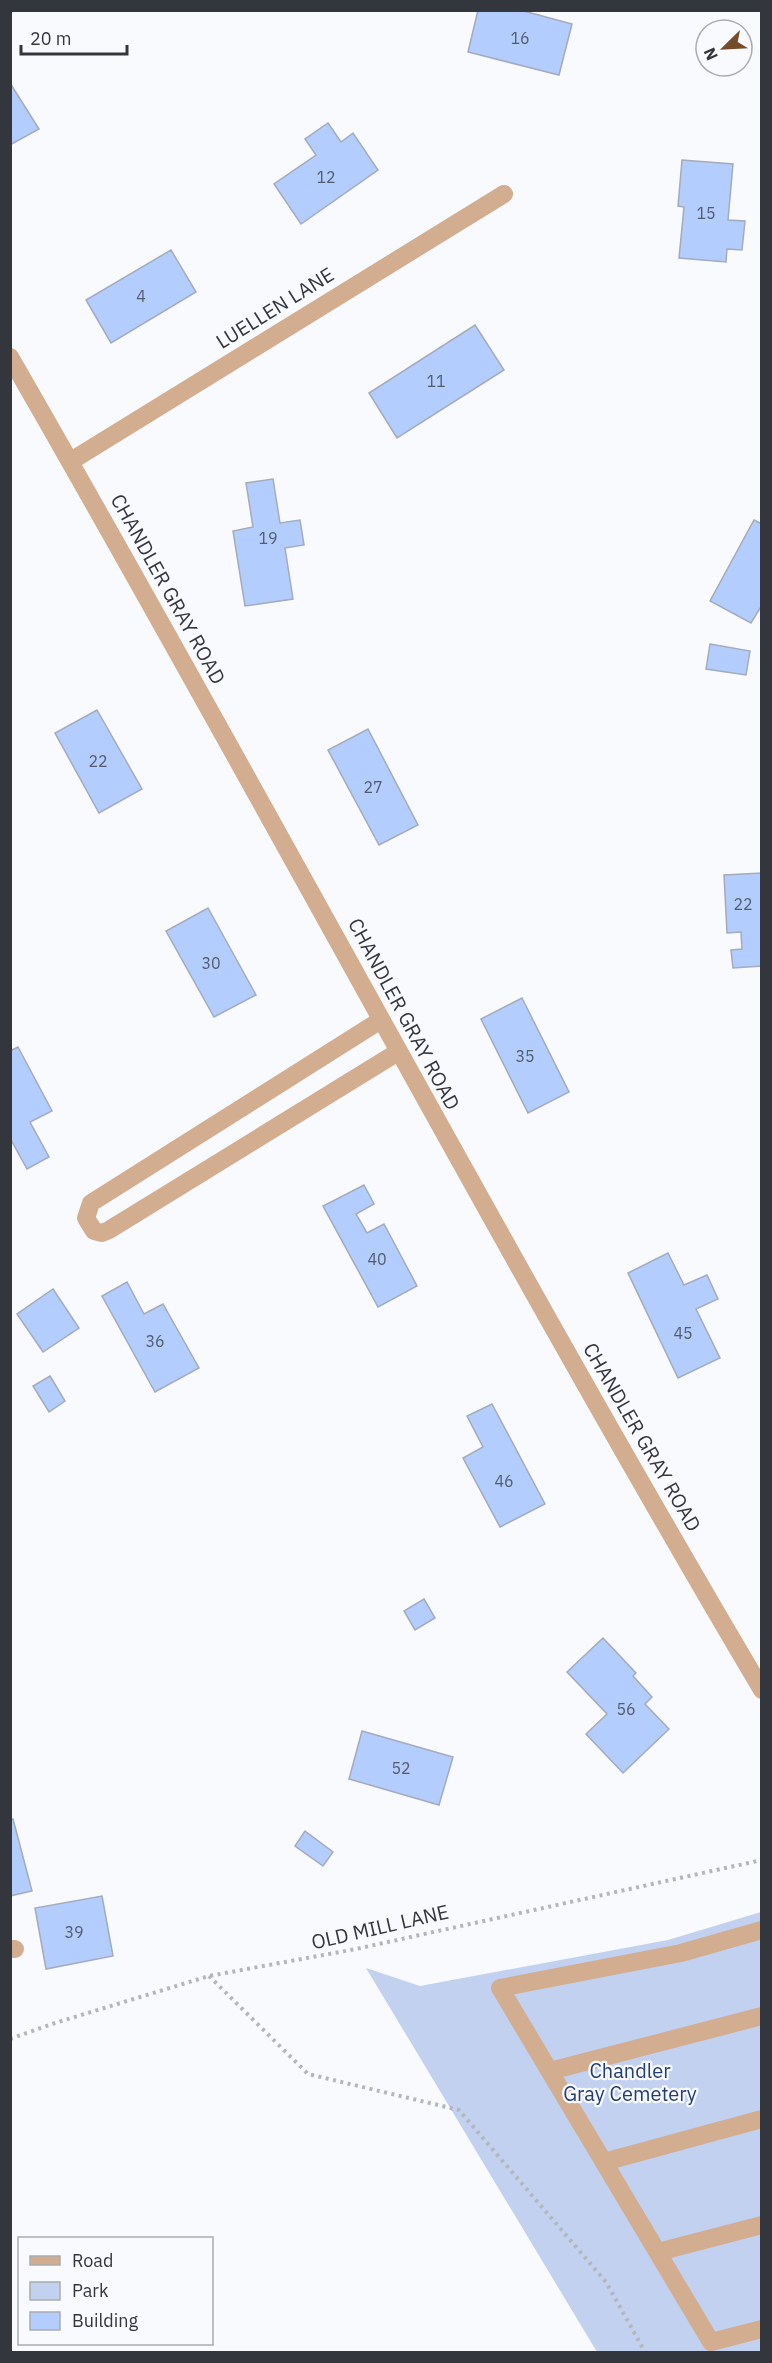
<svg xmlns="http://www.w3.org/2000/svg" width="772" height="2363" viewBox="0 0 772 2363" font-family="'IBM Plex Sans',sans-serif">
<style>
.green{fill:#c1d1ef}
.building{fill:#b3cdfe;stroke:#a3abbc;stroke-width:1.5}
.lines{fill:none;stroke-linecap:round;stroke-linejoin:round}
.path{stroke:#b3b6ba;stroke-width:4;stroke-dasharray:3 4.5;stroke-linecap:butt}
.lane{stroke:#d3ad8f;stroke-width:18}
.street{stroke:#d3ad8f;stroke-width:18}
.labels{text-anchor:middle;stroke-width:4.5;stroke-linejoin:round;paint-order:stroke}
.number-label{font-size:16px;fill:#535c6d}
.street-label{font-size:20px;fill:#33363d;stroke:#f8fafd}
.park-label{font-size:20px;fill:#213d77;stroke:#f8fafd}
</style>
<rect width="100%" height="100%" fill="#f8fafd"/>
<path class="green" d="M761 1912V2352H597L366 1968 420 1986 668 1940Z"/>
<g class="building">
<path d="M478 10H520L572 24 559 75 468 52Z"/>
<path d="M10 83 39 129 10 145Z"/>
<path d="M328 123 341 142 353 133 378 170 301 224 274 184 316 155 305 139Z"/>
<path d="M682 160 733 164 728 220 745 221 742 250 727 249 726 262 679 258 684 207 678 206Z"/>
<path d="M171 250 196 292 111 343 86 300Z"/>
<path d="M475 325 504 370 397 438 369 393Z"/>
<path d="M273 479 280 523 300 520 304 545 285 548 293 599 245 606 233 531 253 527 246 483Z"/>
<path d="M754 520 762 524V605L751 623 710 601Z"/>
<path d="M710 644 750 651 746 675 706 669Z"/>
<path d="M97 710 142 789 99 813 55 733Z"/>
<path d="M368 729 418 825 379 845 328 750Z"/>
<path d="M762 873V966L733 968 731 950 742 949 741 932 727 933 724 875Z"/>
<path d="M208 908 256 995 214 1017 166 931Z"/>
<path d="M522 998 569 1092 528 1113 481 1019Z"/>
<path d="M18 1047 52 1111 30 1122 49 1157 27 1169 10 1138V1051Z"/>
<path d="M364 1185 374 1204 356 1214 367 1233 384 1224 417 1286 378 1307 323 1206Z"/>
<path d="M668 1253 684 1285 707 1275 718 1299 696 1309 720 1358 678 1378 628 1273Z"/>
<path d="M127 1282 144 1314 163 1304 199 1368 155 1392 102 1296Z"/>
<path d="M53 1289 79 1328 43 1352 17 1314Z"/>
<path d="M50 1376 65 1401 49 1412 33 1386Z"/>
<path d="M492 1404 545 1504 500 1527 463 1458 483 1447 467 1416Z"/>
<path d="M424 1599 435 1618 415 1630 404 1611Z"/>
<path d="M603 1638 636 1673 633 1676 652 1697 645 1704 669 1729 623 1773 586 1734 607 1714 567 1672Z"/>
<path d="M362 1731 453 1757 439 1805 349 1779Z"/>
<path d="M13 1819 32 1891 10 1896V1820Z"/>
<path d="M305 1831 333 1852 323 1866 295 1846Z"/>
<path d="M102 1896 113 1956 46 1969 35 1908Z"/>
</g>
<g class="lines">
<g class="path">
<path d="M209 1976 308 2074 459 2110 606 2282 645 2352"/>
<path d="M10 2039 55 2023 209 1976 356 1949 762 1860"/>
</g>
<g class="lane">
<path d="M381 1020 91 1203 86 1218 94 1231 102 1233 109 1230 398 1052"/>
<path d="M762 1930 681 1953 500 1988 711 2342 762 2329"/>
<path d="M10 1949H15"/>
<path d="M550 2071 762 2016"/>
<path d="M604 2162 762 2119"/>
<path d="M658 2252 762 2225"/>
</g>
<g class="street">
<path d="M10 357C265 799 502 1251 762 1690"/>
<path d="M71 461 504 194"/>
</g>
</g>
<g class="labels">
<g class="number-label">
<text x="520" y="44">16</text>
<text x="326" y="183">12</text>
<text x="706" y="219">15</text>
<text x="141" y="302">4</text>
<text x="436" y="387">11</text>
<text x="268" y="544">19</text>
<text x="98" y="767">22</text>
<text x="373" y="793">27</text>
<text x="743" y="910">22</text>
<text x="211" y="969">30</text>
<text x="525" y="1062">35</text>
<text x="377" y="1265">40</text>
<text x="683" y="1339">45</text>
<text x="155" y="1347">36</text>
<text x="504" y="1487">46</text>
<text x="626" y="1715">56</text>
<text x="401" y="1774">52</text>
<text x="74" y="1938">39</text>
</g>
<g class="street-label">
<text transform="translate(275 308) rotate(-32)" y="7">LUELLEN LANE</text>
<text transform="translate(168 589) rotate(61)" y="7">CHANDLER GRAY ROAD</text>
<text transform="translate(404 1014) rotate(62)" y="7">CHANDLER GRAY ROAD</text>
<text transform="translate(642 1437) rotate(60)" y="7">CHANDLER GRAY ROAD</text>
<text transform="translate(380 1927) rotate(-13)" y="7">OLD MILL LANE</text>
</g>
<g class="park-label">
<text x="630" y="2078">Chandler<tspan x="630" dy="23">Gray Cemetery</tspan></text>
</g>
</g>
<rect width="772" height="2363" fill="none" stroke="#33363d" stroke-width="24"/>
<rect x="18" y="2237" width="195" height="108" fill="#f8fafd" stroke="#a9acb0" stroke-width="1.5"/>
<rect x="30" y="2256" width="30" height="9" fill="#d3ad8f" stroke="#a9acb0" stroke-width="1.5"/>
<text x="72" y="2267" font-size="18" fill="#33363d">Road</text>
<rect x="30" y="2282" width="30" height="18" fill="#c1d1ef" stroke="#a9acb0" stroke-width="1.5"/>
<text x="72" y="2297" font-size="18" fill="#33363d">Park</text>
<rect x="30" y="2312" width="30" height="18" fill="#b3cdfe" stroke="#a9acb0" stroke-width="1.5"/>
<text x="72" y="2327" font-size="18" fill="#33363d">Building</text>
<g transform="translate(724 48) rotate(246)"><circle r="28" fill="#f8fafd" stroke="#a9acb0" stroke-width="1.5"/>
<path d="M0-4.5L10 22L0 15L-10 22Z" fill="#734c2a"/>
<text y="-9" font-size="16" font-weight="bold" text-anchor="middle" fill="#33363d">N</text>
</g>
<path d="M21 45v9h106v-9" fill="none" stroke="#33363d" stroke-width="3"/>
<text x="30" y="45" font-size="18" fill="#33363d" stroke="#f8fafd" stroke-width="4.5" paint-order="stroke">20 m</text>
</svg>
